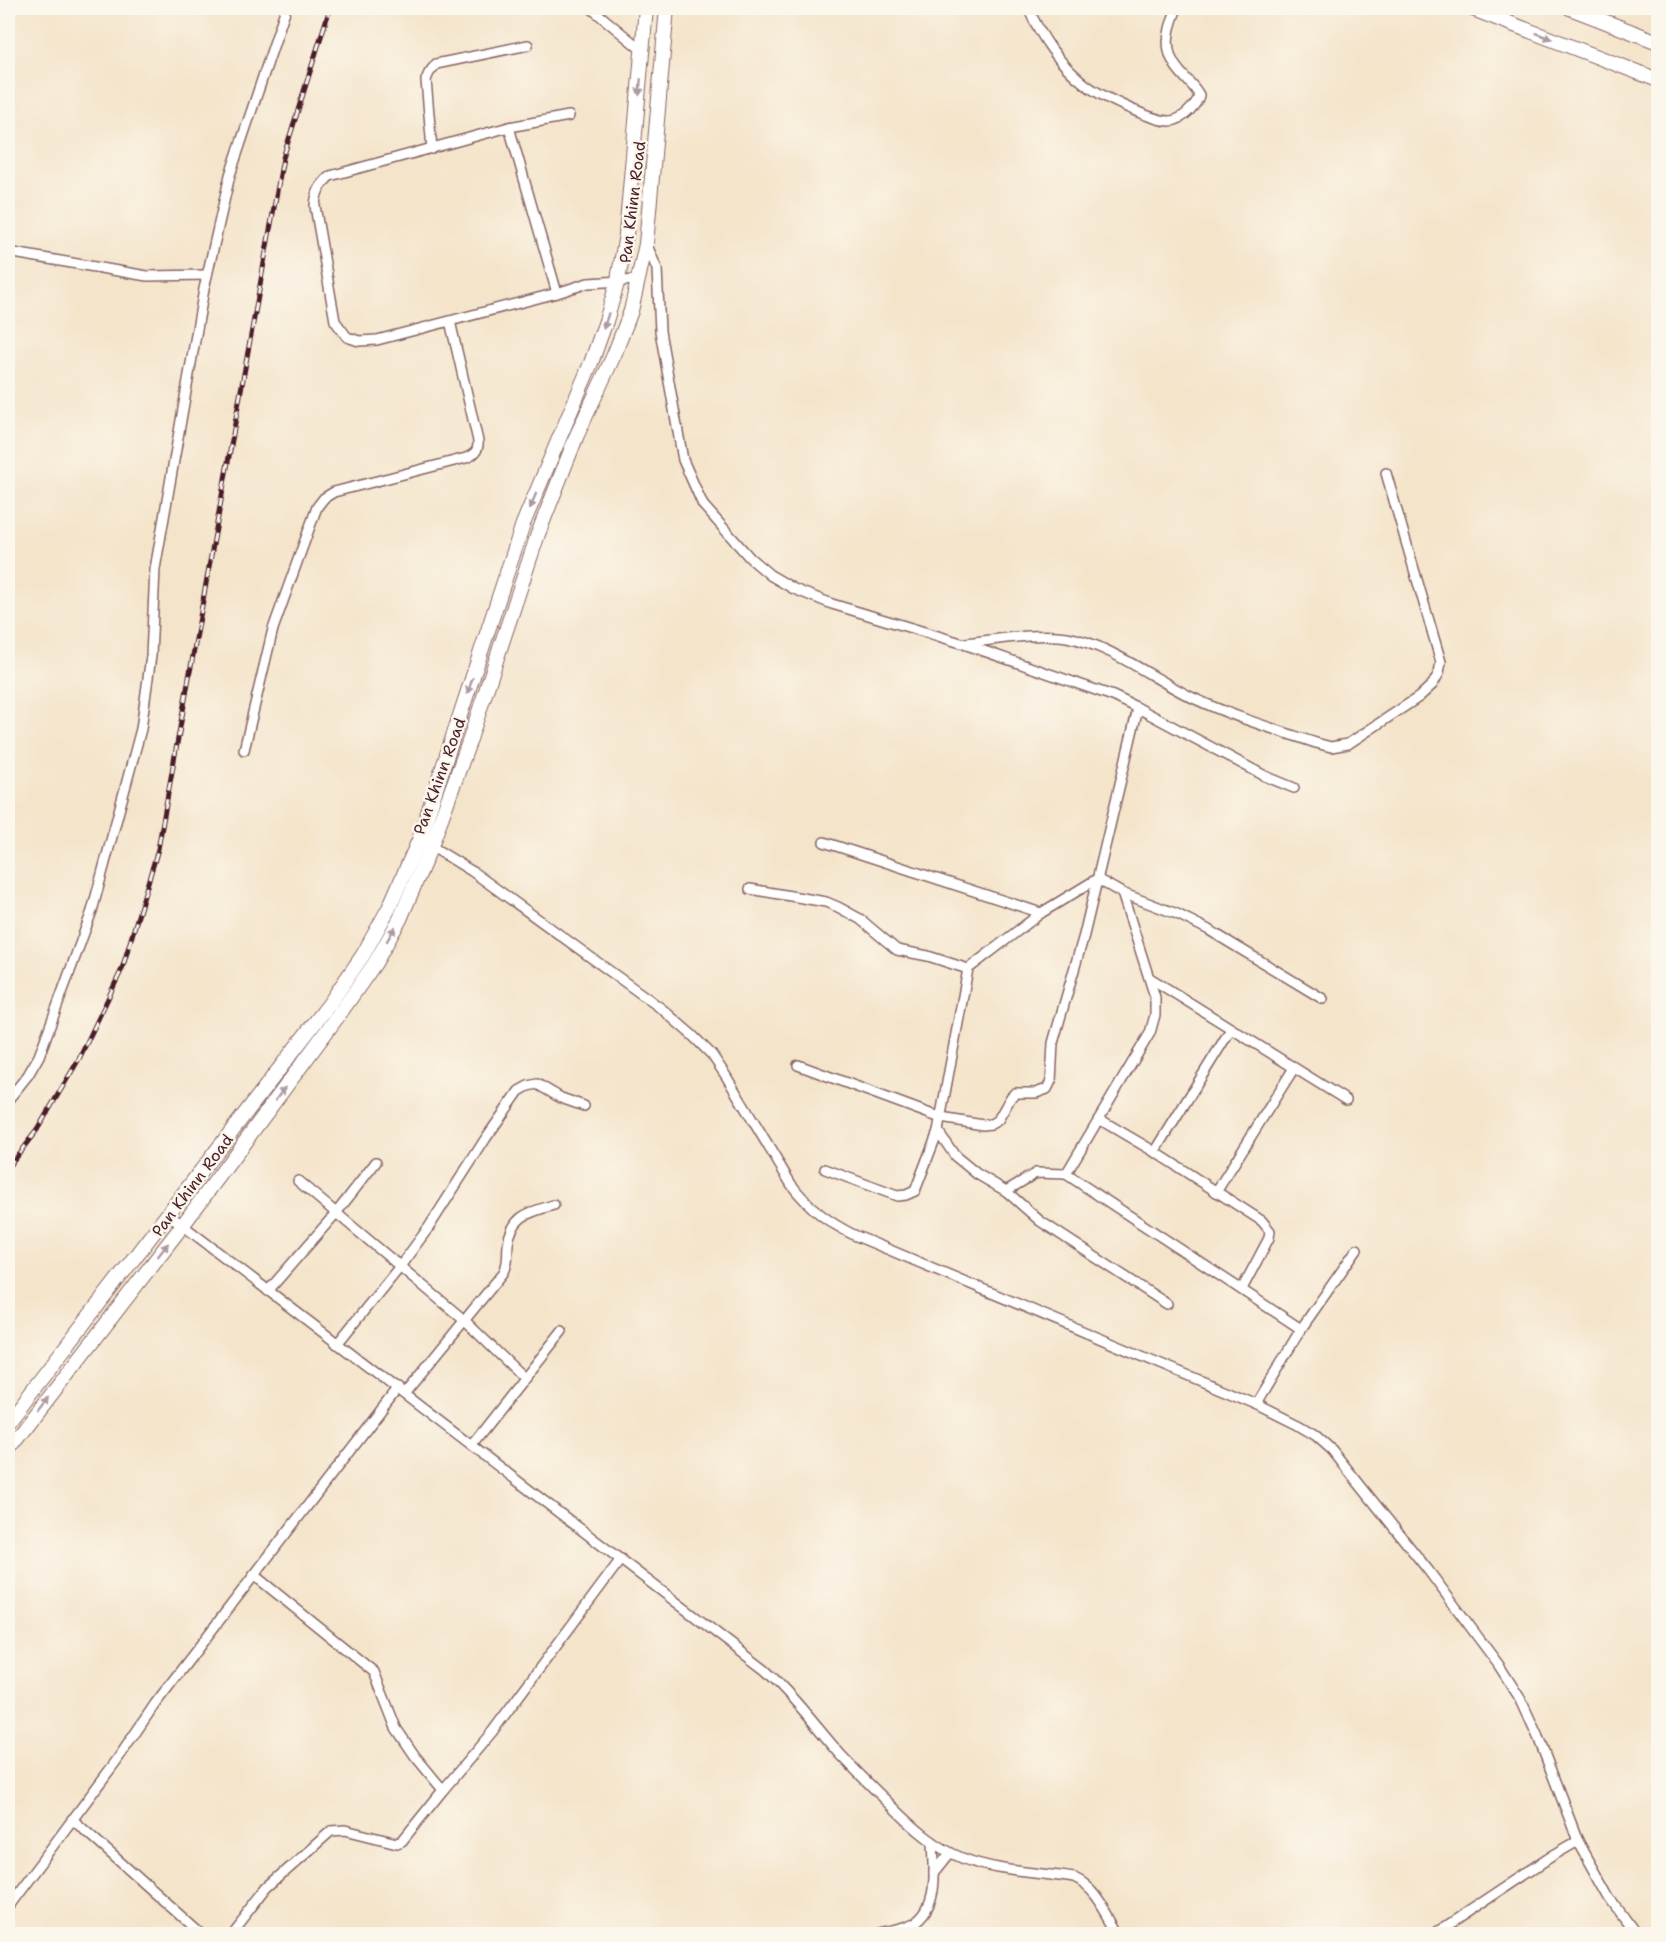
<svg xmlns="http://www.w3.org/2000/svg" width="1666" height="1942" viewBox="0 0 1666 1942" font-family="'Shantell Sans',sans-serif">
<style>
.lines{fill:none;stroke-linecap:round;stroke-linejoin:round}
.minor-casing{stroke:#866463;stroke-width:12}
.primary-casing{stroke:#866463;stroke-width:16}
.minor{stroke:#fff;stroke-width:9}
.primary{stroke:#fff;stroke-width:14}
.rail-casing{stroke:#4a1f2b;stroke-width:5}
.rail{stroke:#fbf7ec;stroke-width:3;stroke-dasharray:9;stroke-linecap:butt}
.oneway{fill:#ae9aa0}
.labels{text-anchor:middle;stroke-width:5;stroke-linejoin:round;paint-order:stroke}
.street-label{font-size:16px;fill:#4a1f2b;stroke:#fbf7ec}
</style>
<rect width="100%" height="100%" fill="#fbf7ec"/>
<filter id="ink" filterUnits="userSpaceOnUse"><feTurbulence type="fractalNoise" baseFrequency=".0167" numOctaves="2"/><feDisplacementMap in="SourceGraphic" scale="12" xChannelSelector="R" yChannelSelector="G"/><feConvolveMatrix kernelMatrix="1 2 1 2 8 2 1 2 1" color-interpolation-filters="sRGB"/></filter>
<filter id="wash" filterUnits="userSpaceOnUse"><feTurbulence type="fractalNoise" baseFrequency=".008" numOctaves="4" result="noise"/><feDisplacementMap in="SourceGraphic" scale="24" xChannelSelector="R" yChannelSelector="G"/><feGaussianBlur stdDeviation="1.35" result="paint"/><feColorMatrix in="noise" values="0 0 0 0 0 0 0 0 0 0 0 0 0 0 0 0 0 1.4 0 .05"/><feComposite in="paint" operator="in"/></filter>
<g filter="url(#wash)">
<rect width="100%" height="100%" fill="#f4e4ca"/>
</g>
<g filter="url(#ink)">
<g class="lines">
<g class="minor-casing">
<g id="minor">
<path d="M591 8 643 51"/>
<path d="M1028 8C1042 38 1058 63 1085 84 1100 96 1152 121 1170 121 1178 121 1184 116 1190 110 1194 105 1198 102 1199 95 1195 87 1187 80 1181 73 1162 52 1167 32 1177 8"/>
<path d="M569 116 509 127 330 176C320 185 316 192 315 206L335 321 347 337 359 341 377 340 557 293 588 283 638 280"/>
<path d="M509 127 557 293"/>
<path d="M432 149 426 80 429 73 436 64 528 45"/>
<path d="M647 245 657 269 660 331 683 460 703 505 750 558 770 575 794 589 832 604 961 643 1113 696 1138 708 1265 776 1294 788"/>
<path d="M8 252 147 276 207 275"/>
<path d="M966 643C995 640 1039 632 1067 637 1110 645 1152 678 1191 697 1231 716 1274 729 1316 743L1331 747 1348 744 1419 697 1433 684 1439 673 1441 662 1386 473"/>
<path d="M244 750 273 629 317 507 324 498 334 492 466 458C474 455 479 451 478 441L450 321"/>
<path d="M824 842 1041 913"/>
<path d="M426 843 473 872 662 1009 692 1035 712 1055 726 1076 791 1184C809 1208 828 1222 854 1235L1256 1404 1298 1425 1315 1435 1332 1450 1428 1570 1498 1664 1521 1700 1538 1737 1578 1841 1610 1898 1636 1934"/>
<path d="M750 889 826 902 838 907 860 919 897 950 928 956 968 969"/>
<path d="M1150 978 1346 1100"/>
<path d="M798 1065 941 1118 983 1125 991 1124 998 1120 1011 1097 1015 1093H1036L1047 1089 1051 1081 1053 1043 1084 935 1138 708"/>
<path d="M8 1100 28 1075 39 1056 92 911 141 729 151 656 155 569 204 289 230 175 286 8"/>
<path d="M1099 1119 1155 1152 1262 1221 1270 1231 1269 1238 1242 1289"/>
<path d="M938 1131 955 1156 977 1174 1006 1191 1040 1221 1167 1304"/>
<path d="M1155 1152 1231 1029"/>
<path d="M825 1169 897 1196 906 1195 915 1191 938 1131 968 969 1041 913 1097 879 1122 893 1177 914 1209 930 1323 999"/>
<path d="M1066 1174 1301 1329"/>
<path d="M298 1181 464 1320 524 1378"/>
<path d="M1006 1191 1036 1173 1066 1174 1150 1033 1155 1015V997L1122 893"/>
<path d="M1216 1192 1294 1068"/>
<path d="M168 1214 765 1670C794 1696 816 1727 841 1755 858 1773 875 1790 893 1807 913 1827 935 1847 962 1858 997 1872 1036 1872 1074 1878 1097 1888 1107 1914 1120 1934"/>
<path d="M268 1291 337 1212 376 1162"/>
<path d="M337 1344 401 1265 429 1227 486 1138 519 1091 528 1086 537 1084 561 1098 584 1106"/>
<path d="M405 1393 504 1272C509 1262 507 1255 508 1244 512 1215 530 1212 554 1205"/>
<path d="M1256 1404 1301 1329 1357 1249"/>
<path d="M472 1445 562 1331"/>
<path d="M443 1790 492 1732 621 1559"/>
<path d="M72 1819 201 1934"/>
<path d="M934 1873 950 1853"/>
<path d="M8 1906 117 1760 155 1704 398 1388"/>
<path d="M231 1934 268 1887 331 1831 345 1830 397 1843 402 1841 443 1790 415 1756 396 1728 374 1672 254 1575"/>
<path d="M877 1934C888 1931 902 1930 913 1924 940 1908 934 1868 933 1842"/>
<path d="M1435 1934 1552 1856 1578 1841"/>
</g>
</g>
<g class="primary-casing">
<g id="primary">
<path d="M1470 8 1658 80"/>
<path d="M1570 8 1658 42"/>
<path d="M8 1422 330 1003 363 955 389 908 419 840 523 524 591 363 606 321 618 280 626 235 646 8"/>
<path d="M8 1451 182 1226 338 1016 375 963 400 919 431 846 469 742 538 534 577 435 614 355 631 311 646 244 667 8"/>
</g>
</g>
<use href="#minor" class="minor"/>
<use href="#primary" class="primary"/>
<g class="rail-casing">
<path id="rail" d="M8 1167 37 1130 79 1059 122 969 158 849 283 158 330 8"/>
</g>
<use href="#rail" class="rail"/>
</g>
<defs><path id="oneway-solid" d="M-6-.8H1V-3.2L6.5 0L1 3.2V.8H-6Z" transform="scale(1.5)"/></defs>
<g class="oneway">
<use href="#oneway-solid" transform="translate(1544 36) rotate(21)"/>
<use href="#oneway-solid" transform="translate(640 87) rotate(95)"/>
<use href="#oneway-solid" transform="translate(606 321) rotate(108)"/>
<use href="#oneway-solid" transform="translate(533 501) rotate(112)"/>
<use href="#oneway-solid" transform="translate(470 686) rotate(108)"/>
<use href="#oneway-solid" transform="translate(391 934) rotate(-60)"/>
<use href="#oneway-solid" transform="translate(280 1094) rotate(-53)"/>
<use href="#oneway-solid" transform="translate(163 1250) rotate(-52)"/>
<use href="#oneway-solid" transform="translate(43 1404) rotate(-52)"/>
</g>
</g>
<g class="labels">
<g class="street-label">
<text transform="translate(632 202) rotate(-83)" y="6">Pan Khinn Road</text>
<text transform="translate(439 776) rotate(-70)" y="6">Pan Khinn Road</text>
<text transform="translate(192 1185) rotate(-53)" y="6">Pan Khinn Road</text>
</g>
</g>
<rect width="1666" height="1942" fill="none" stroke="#fbf7ec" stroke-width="30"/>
</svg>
